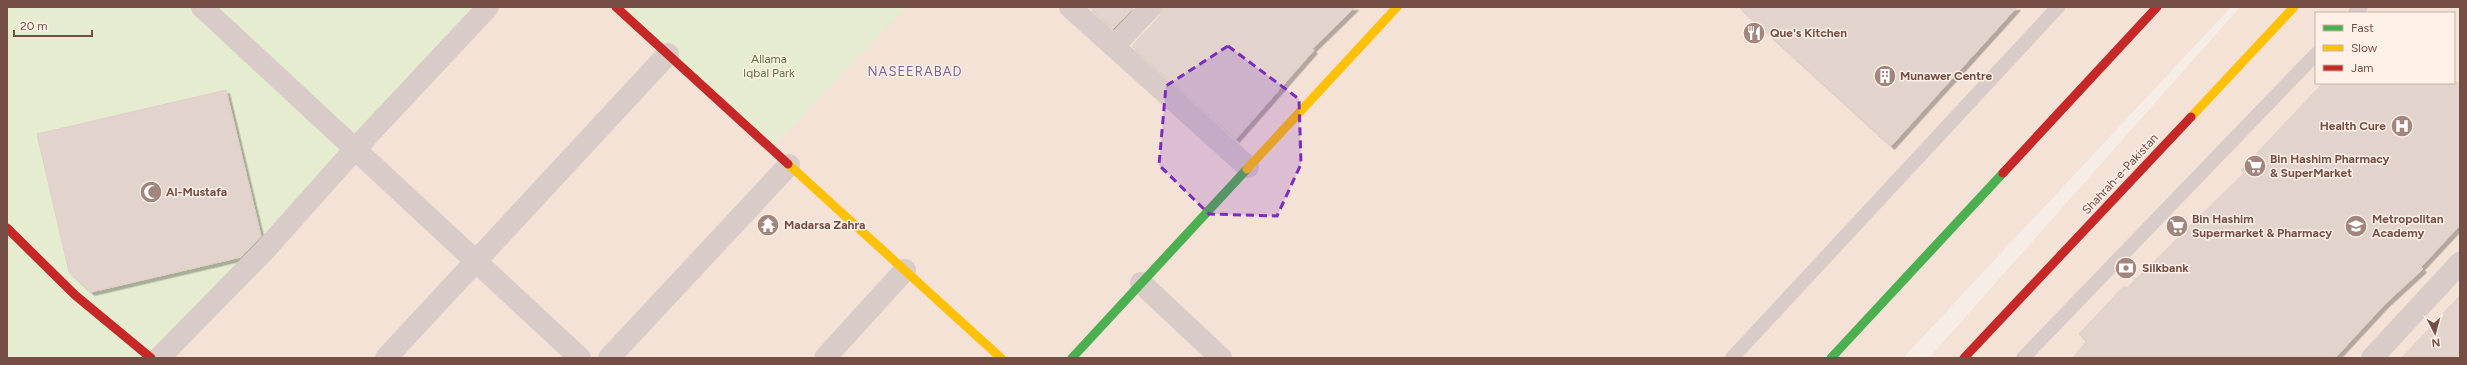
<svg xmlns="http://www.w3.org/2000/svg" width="2467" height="365" viewBox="0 0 2467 365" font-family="Figtree,sans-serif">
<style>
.residential{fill:#f4e2d7;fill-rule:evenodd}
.green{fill:#e6eccf}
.building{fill:#e3d3cd;stroke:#dfcfc8;filter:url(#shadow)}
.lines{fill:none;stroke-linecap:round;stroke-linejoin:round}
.lane{stroke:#d8cbc8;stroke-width:14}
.street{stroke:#d8cbc8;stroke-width:22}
.fast{stroke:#4caf50;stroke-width:9}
.slow{stroke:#ffc107;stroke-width:9}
.jam{stroke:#c62828;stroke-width:9}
.marked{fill:#7b2cbf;fill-opacity:0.2;stroke:#7b2cbf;stroke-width:3;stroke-dasharray:8 5;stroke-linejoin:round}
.labels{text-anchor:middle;stroke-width:3;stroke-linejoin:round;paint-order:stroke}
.poi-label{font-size:12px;font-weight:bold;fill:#754e46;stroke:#fff1e7;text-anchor:start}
.park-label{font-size:12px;fill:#58753b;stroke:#fff1e7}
.street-label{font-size:12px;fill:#754e46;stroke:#fff1e7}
.neighbourhood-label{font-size:13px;letter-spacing:1px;fill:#7b6199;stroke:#fff1e7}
</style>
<defs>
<filter id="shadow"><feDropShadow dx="3.5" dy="3.5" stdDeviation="0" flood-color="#0004"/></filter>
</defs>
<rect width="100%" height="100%" fill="#f6ede6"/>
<g class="residential">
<path d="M7 7H2231L1903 358H7Z"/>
<path d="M2240 7H2460V358H1929ZM2316 13H2454V83H2316Z"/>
</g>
<g class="green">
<path d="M7 7H488L158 358H7Z"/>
<path d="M617 7H907L771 148Z"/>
</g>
<g class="building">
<path d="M1089 7H1134L1113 29Z"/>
<path d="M1163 7H1355L1312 49 1314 50 1236 139 1132 46 1160 16Z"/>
<path d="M1739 7H2017L1891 146Z"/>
<path d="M2323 83H2460V225L2421 267 2423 269 2385 304 2335 358H2073L2087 341 2079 334 2124 286 2127 288 2244 173 2241 170Z"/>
<path d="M226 90 261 236 241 257 91 292 69 272 37 134Z"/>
<path d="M2460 296V358H2401L2437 321 2436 320Z"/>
</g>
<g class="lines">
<g class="lane">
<path d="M2355 13 2361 7"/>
<path d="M1732 358 2058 7"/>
<path d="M2023 358 2316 54"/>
</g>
<g class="street">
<path d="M202 7 580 358"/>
<path d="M1070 7 1248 167"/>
<path d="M1114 46 1151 7"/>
<path d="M1141 283 1221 358"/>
<path d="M159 358 264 251 356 148 488 7"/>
<path d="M386 358 668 54"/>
<path d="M609 358 789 165"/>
<path d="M825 358 905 270"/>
<path d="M2372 358 2460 263"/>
</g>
<g class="fast">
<path d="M1072 358 1247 169"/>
<path d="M1831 358 2003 173"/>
</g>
<g class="slow">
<path d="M2191 117 2294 7"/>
<path d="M788 164 1001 358"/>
<path d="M1247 169 1397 7"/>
</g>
<g class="jam">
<path d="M616 7 788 164"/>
<path d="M2003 173 2157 7"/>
<path d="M7 228 75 295 151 358"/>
<path d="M1964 358 2191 117"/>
</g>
</g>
<path class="marked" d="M1228 46 1299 99 1301 164 1277 216 1209 214 1159 165 1166 86Z"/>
<defs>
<g id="restaurant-disc" transform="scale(1.15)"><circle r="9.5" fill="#a2867e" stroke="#fff1e7"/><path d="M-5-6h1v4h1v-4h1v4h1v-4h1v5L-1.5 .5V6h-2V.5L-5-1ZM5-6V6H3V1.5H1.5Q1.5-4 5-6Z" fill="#fff"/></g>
<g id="building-disc" transform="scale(1.15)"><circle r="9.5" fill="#a2867e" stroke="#fff1e7"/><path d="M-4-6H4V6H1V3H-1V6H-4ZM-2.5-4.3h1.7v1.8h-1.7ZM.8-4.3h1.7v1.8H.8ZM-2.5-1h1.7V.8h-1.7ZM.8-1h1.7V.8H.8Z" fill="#fff"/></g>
<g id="hospital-disc" transform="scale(1.15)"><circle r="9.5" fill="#a2867e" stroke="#fff1e7"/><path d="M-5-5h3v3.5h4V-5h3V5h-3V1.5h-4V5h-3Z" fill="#fff"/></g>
<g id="supermarket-disc" transform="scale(1.15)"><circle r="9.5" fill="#a2867e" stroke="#fff1e7"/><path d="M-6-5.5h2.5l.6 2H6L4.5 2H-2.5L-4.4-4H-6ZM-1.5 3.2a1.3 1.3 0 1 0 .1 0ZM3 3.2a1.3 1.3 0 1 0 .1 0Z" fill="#fff"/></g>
<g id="mosque-disc" transform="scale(1.15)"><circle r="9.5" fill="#a2867e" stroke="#fff1e7"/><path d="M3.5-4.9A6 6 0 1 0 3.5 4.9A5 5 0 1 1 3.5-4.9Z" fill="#fff"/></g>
<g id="temple-disc" transform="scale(1.15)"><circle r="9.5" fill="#a2867e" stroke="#fff1e7"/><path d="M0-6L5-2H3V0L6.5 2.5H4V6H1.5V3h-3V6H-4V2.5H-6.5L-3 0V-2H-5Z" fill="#fff"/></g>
<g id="school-disc" transform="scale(1.15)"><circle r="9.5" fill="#a2867e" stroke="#fff1e7"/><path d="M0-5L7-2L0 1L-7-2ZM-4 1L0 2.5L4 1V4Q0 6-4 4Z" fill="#fff"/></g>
<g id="bank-disc" transform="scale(1.15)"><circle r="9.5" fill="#a2867e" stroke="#fff1e7"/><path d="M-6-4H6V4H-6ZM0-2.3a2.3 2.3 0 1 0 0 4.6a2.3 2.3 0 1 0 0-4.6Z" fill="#fff"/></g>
</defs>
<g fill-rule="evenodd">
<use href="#restaurant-disc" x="1754" y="33"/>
<use href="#building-disc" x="1885" y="76"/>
<use href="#hospital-disc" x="2402" y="126"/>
<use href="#supermarket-disc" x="2255" y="166"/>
<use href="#mosque-disc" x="151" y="192"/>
<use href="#temple-disc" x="768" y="225"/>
<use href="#supermarket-disc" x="2177" y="226"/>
<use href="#school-disc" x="2356" y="226"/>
<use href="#bank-disc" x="2126" y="268"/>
</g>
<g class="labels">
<g class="poi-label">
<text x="1770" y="37">Que's Kitchen</text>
<text x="1900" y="80">Munawer Centre</text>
<text x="2386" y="130" text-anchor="end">Health Cure</text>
<text x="2270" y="163">Bin Hashim Pharmacy<tspan x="2270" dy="14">&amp; SuperMarket</tspan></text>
<text x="166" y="196">Al-Mustafa</text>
<text x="2192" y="223">Bin Hashim<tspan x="2192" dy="14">Supermarket &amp; Pharmacy</tspan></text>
<text x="2372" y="223">Metropolitan<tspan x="2372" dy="14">Academy</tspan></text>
<text x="784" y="229">Madarsa Zahra</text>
<text x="2142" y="272">Silkbank</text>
</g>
<g class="park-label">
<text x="769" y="63">Allama<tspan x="769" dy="14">Iqbal Park</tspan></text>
</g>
<g class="street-label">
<text transform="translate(2120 174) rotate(-47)" y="4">Shahrah-e-Pakistan</text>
</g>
<g class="neighbourhood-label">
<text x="915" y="76">NASEERABAD</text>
</g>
</g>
<rect width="2467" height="365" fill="none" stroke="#754e46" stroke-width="16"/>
<rect x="2315" y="12" width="140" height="72" fill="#fff1e7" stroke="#c8b0a7"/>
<rect x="2323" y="25" width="20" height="6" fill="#4caf50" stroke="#c8b0a7"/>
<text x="2351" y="32" font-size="12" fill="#754e46">Fast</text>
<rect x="2323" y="45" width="20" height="6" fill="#ffc107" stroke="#c8b0a7"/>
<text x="2351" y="52" font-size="12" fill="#754e46">Slow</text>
<rect x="2323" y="65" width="20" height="6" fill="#c62828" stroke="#c8b0a7"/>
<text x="2351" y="72" font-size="12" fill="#754e46">Jam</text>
<g transform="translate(2435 333) rotate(174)" stroke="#fff1e7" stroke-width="3" paint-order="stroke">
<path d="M0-3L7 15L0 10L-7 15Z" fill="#754e46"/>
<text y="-6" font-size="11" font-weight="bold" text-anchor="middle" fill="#754e46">N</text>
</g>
<path d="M14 30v6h78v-6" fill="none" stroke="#754e46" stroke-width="2"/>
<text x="20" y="30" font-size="12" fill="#754e46" stroke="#fff1e7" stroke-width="3" paint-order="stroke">20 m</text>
</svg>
